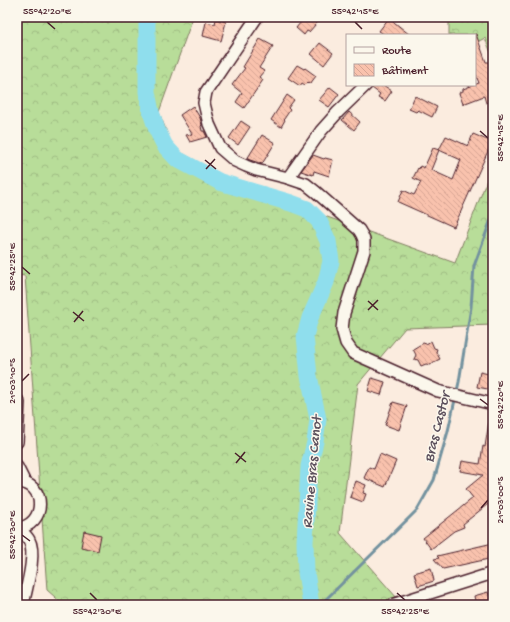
<svg xmlns="http://www.w3.org/2000/svg" width="510" height="622" viewBox="0 0 510 622" font-family="'Gochi Hand',sans-serif">
<style>
.forest{fill:url(#forest-crowns);stroke:#817e62}
.lines{fill:none;stroke-linecap:round;stroke-linejoin:round}
.stream{stroke:#73929f;stroke-width:3}
.river{stroke:#8fdeed;stroke-width:17}
.building{fill:url(#building-back-hatch);stroke:#4a1f2b}
.minor-casing{stroke:#4a1f2b;stroke-width:14}
.minor{stroke:#fbf7ec;stroke-width:11}
.ticks{fill:none;stroke:#4a1f2b;stroke-width:1.5}
.labels{text-anchor:middle;stroke-width:3;stroke-linejoin:round;paint-order:stroke}
.water-label{font-size:15px;font-style:italic;fill:#5b4f5c;stroke:#fbf7ec}
.neatline{fill:none;stroke:#4a1f2b;stroke-width:1.5}
.ticks-label{font-size:10px;text-anchor:middle;fill:#4a1f2b}
</style>
<defs>
<pattern id="forest-crowns" width="20" height="18" patternUnits="userSpaceOnUse"><rect width="20" height="18" fill="#b8dd99"/><path d="M2 6a3 3 0 1 1 6 0M12 15a3 3 0 1 1 6 0" fill="none" stroke="#a0bd84"/></pattern>
<pattern id="building-back-hatch" width="6" height="6" patternUnits="userSpaceOnUse"><rect width="6" height="6" fill="#f9c2ad"/><path d="M-1 5l2 2M0 0l6 6M5-1l2 2" fill="none" stroke="#d7a695"/></pattern>
</defs>
<rect width="100%" height="100%" fill="#fbecdf"/>
<filter id="ink" filterUnits="userSpaceOnUse"><feTurbulence type="fractalNoise" baseFrequency=".025" numOctaves="2"/><feDisplacementMap in="SourceGraphic" scale="8" xChannelSelector="R" yChannelSelector="G"/><feConvolveMatrix kernelMatrix="1 2 1 2 8 2 1 2 1" color-interpolation-filters="sRGB"/></filter>
<g filter="url(#ink)">
<g class="forest">
<path d="M17 17H194L192 20 159 112 173 148 244 187 455 263 493 164V325L405 328 358 384 340 533 397 598 381 605H64L47 590 25 276 17 275Z"/>
<path d="M449 17H493V58L485 38 475 43V35H449Z"/>
</g>
<g class="lines">
<g class="stream">
<path d="M489 17 493 31"/>
<path d="M320 605 409 518 417 510 434 480 448 431 459 382 471 307 474 266 493 214"/>
</g>
<path class="river" d="M147 17V92L151 112 157 130 165 146 177 159 220 182 291 203 307 209 319 221 328 241 331 261 326 282 310 318 305 336 309 376 318 419 315 442 309 466 305 542 306 572 311 605"/>
</g>
<g class="building">
<path d="M305 17H322L309 32 307 31 304 35 296 28Z"/>
<path d="M389 18 410 35H385L379 31Z"/>
<path d="M216 19 226 22 221 41 203 36 206 22 215 24Z"/>
<path d="M475 34H476L486 62H489L493 72V100L486 103 484 96 463 104 459 93 463 91V89L479 83 475 73Z"/>
<path d="M260 39 273 46 259 68 264 71 259 77 263 80 244 108 236 102 242 93 232 85 245 68 243 67Z"/>
<path d="M320 43 333 53 324 65 311 54Z"/>
<path d="M297 65 304 69 305 68 316 76 310 84 308 82 305 85 302 83 300 86 288 78Z"/>
<path d="M373 85H383L392 91 385 101 378 97 380 94 372 88Z"/>
<path d="M330 87 339 94 329 107 319 100Z"/>
<path d="M287 95 294 100 288 108 290 110 284 119 285 120 281 127 271 120Z"/>
<path d="M415 96 437 107 432 117 418 110 416 112 409 109Z"/>
<path d="M193 106 200 118 202 125 201 126 202 131H204L207 137 190 142 186 135 192 134 180 115Z"/>
<path d="M349 112 360 122 354 130 342 120Z"/>
<path d="M241 121 250 127 238 145 229 138Z"/>
<path d="M473 134 492 142 454 227 398 202 403 190 414 195 421 182 413 178 418 168 419 169 420 166 424 168 433 148 439 150 431 170 453 180 461 160 439 150 446 136 468 146Z"/>
<path d="M262 135 275 143 262 164 247 159Z"/>
<path d="M313 155 324 159 325 158 333 160 329 176 314 171 313 175 301 171Z"/>
<path d="M431 341 434 348 437 349 436 352 440 359 432 363 431 365 426 364 421 366 418 360 414 359 416 355 413 349 423 343 426 344Z"/>
<path d="M480 372 493 375V390L477 387Z"/>
<path d="M372 378 385 382 381 395 368 391Z"/>
<path d="M393 402 407 406 399 430 385 425Z"/>
<path d="M489 421H493V500L463 524 464 527 454 531 431 549 423 538 473 498 466 489 483 475 460 471 462 461 480 464 483 446 485 447Z"/>
<path d="M380 454 396 461 385 487 364 478 369 467 374 469Z"/>
<path d="M356 481 366 485 363 493 366 494 363 502 350 497Z"/>
<path d="M84 531 101 535 98 551 81 547Z"/>
<path d="M493 543V558L443 569 434 559 439 558 437 556Z"/>
<path d="M431 568 434 581 418 586 414 573Z"/>
<path d="M488 592 492 605H476L474 596Z"/>
</g>
<g class="lines">
<g class="minor-casing">
<g id="minor">
<path d="M257 17 206 92 204 103 209 124 220 148 235 161 246 166 256 170 288 178 306 184 316 192 359 230 362 235 364 240V251L344 313 342 329 346 343 353 353 438 391 493 404"/>
<path d="M288 178 321 131 338 112 366 85"/>
<path d="M17 400 19 402 17 442"/>
<path d="M17 467 25 483"/>
<path d="M17 482C47 482 47 526 17 528"/>
<path d="M19 528C22 532 27 536 29 540 37 554 26 589 23 605"/>
<path d="M392 605 493 573"/>
</g>
</g>
<use href="#minor" class="minor"/>
</g>
</g>
<path class="ticks" d="M47 22 55 29M355 22 362 29M480 131 488 138M205 160 216 169M206 169 215 159M22 267 30 274M368 301 378 310M368 310 378 300M73 312 84 321M74 322 83 311M22 381 29 374M480 399 488 405M235 453 246 462M236 463 245 452M481 508 488 500M22 535 30 541M90 593 97 600M397 593 405 600"/>
<g class="labels">
<g class="water-label">
<text transform="translate(436 427) rotate(-76)" y="5">Bras Castor</text>
<text transform="translate(311 472) rotate(-85)" y="5">Ravine Bras Canot</text>
</g>
</g>
<rect width="510" height="622" fill="none" stroke="#fbf7ec" stroke-width="44"/>
<rect x="346" y="34" width="130" height="52" fill="#fbf7ec" stroke="#b4a19f"/>
<rect x="354" y="47" width="20" height="6" fill="#fbf7ec" stroke="#b4a19f"/>
<text x="382" y="54" font-size="12" fill="#4a1f2b">Route</text>
<rect x="354" y="64" width="20" height="12" fill="url(#building-back-hatch)" stroke="#b4a19f"/>
<text x="382" y="74" font-size="12" fill="#4a1f2b">Bâtiment</text>
<rect x="22" y="22" width="466" height="578" class="neatline"/>
<g class="ticks-label">
<text x="47" y="14">55°42'20"E</text>
<text x="355" y="14">55°42'15"E</text>
<text transform="translate(499 138) rotate(-90)" y="4">55°42'15"E</text>
<text transform="translate(11 267) rotate(-90)" y="4">55°42'25"E</text>
<text transform="translate(11 381) rotate(-90)" y="4">21°03'10"S</text>
<text transform="translate(499 405) rotate(-90)" y="4">55°42'20"E</text>
<text transform="translate(499 500) rotate(-90)" y="4">21°03'00"S</text>
<text transform="translate(11 535) rotate(-90)" y="4">55°42'30"E</text>
<text x="97" y="614">55°42'30"E</text>
<text x="405" y="614">55°42'25"E</text>
</g>
</svg>
